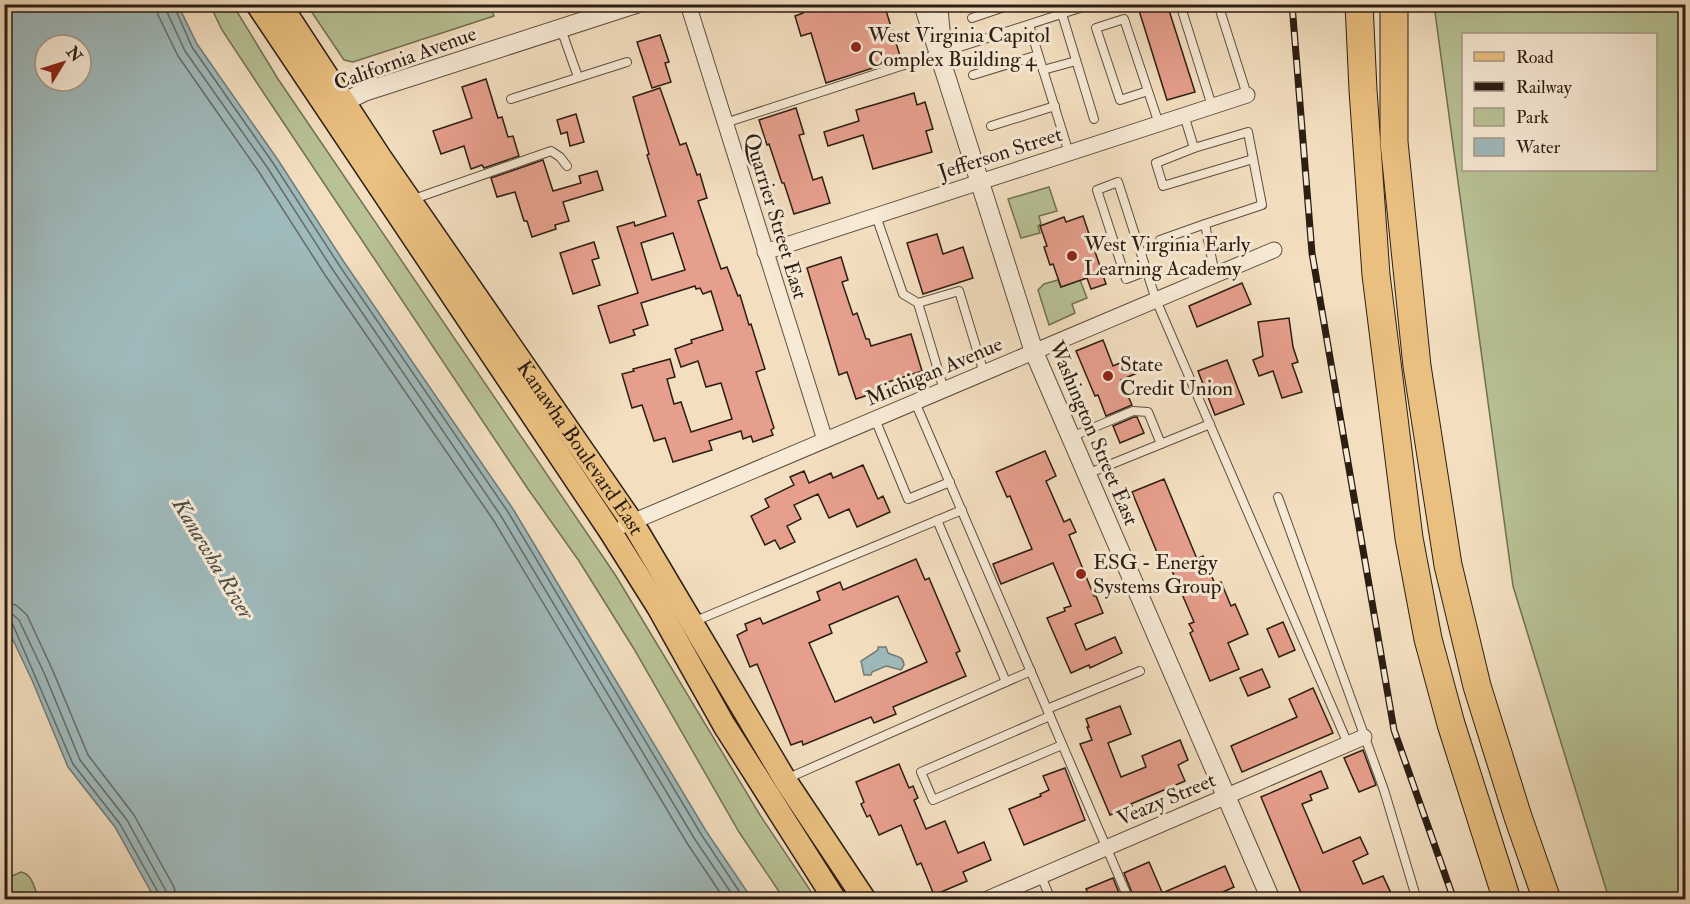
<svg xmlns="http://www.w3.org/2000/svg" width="1690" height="904" viewBox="0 0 1690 904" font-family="'IM FELL Double Pica',serif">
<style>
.green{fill:#b8c295;stroke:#727054;stroke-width:1.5;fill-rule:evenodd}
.water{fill:#9fbabc;stroke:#717b78;stroke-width:1.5;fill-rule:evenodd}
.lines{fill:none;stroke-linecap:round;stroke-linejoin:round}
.shore{stroke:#666c68;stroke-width:1.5}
.building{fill:#e79f8d;stroke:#2c1d13;stroke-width:1.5;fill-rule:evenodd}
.service-casing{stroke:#5e4e3e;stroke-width:10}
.minor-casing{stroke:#5e4e3e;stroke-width:17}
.tertiary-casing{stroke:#5e4e3e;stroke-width:20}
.primary-casing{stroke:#2c1d13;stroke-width:25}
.motorway-casing{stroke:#2c1d13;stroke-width:29}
.service{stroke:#f7ead6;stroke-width:8}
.minor{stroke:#f7ead6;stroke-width:15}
.tertiary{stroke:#f7ead6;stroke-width:18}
.primary{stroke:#eac080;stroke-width:22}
.motorway{stroke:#eac080;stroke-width:27}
.rail-casing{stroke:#2c1d13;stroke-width:7}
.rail{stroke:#f7ead6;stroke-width:4.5;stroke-dasharray:14;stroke-linecap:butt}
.poi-dot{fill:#8f2418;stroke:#f7ead6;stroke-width:2}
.labels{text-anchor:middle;stroke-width:6;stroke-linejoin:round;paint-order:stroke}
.poi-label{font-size:21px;fill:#2c1d13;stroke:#f7ead6;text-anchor:start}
.street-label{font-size:21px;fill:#2c1d13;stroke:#f7ead6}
.water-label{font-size:22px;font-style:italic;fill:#4e4c46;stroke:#f7ead6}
</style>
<rect width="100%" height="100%" fill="#f3dfc0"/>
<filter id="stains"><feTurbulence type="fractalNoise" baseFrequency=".00333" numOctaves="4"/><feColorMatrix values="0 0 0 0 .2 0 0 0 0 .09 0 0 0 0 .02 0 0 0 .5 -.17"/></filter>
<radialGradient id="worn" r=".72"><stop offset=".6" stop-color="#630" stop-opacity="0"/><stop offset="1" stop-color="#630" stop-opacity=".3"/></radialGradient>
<g class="green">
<path d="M210 5H233L278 79 616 576 760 815 816 899H784L739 832 634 649 579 561 528 489 261 89 222 30Z"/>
<path d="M307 5H490L494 16 353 62 344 60Z"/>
<path d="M1434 5H1685V899H1609L1513 586ZM1656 34V170H1464V34Z"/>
<path d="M1049 187 1057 211 1039 216 1041 224 1038 226 1040 233 1021 238 1008 199Z"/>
<path d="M1058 280 1061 287 1080 280 1087 298 1072 304 1075 313 1049 325 1038 290 1044 284Z"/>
<path d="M21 872C32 874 34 887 38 897V899H5V879Z"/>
</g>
<g class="water">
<path d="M4 5H178L197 44 278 160 344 262 513 509 706 831 752 899H155L115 827 68 767 32 680 5 623ZM45 45H81V81H45Z"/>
<path d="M878 647H886L888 653C896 657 903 655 904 665L901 670 886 666 872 672 871 675H864L861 661 878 650Z"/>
</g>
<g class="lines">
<g class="shore">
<path d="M157 4 158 15 178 56 259 172 325 275 494 521 687 843 725 900"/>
<path d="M166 4 167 12 185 51 267 167 333 270 501 516 694 838 736 900"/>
<path d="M173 4 192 47 273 163 339 265 508 512 701 834 745 900"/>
<path d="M4 603 16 605 27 615 53 671 88 755 134 815 174 887 177 900"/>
<path d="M4 612 12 614 19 620 45 675 80 760 127 820 166 891 168 900"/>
<path d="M4 620 10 621 13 625 73 764 120 824 159 894 160 900"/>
</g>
</g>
<g class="building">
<path d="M800 4H884L901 59 826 83 811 33 801 36 795 16 803 13Z"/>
<path d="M1137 4H1167L1195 92 1167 100Z"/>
<path d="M660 35 669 62 665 63 671 82 652 88 637 42Z"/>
<path d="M486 79 498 118 502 117 508 137 513 136 519 156 484 168 482 165 471 169 464 146 441 154 433 131 472 118 462 87Z"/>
<path d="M660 88 680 145 686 143 697 175 700 174 707 198 698 201 721 269 727 267 738 296 740 295 749 325 751 324 765 369 756 372 774 428 771 430 773 435 753 442 751 436 743 439 741 431 709 441 712 450 673 462 665 438 654 441 642 405 632 408 622 374 634 371 633 369 670 359 675 377 667 379 674 404 681 402 691 432 732 419 721 383 706 387 698 361 681 367 675 349 692 343 691 340 723 330 711 291 703 294 700 288 696 289 695 286 641 303 648 325 633 330 635 335 610 343 598 306 638 293 617 227 634 222 635 226 666 216 647 155 649 154 633 97ZM673 233 685 270 652 280 641 243Z"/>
<path d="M914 93 917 105 925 102 933 129 926 131 932 152 873 169 863 135 828 146 824 132 859 121 856 110Z"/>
<path d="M796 108 804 134 799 135 813 180 822 177 830 203 794 214 784 183H782L769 144 767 145 759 120Z"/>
<path d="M576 114 584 142 570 146 567 132 561 134 557 120Z"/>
<path d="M543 160 553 191 581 183 579 176 597 171 603 190 563 202 569 221 555 225 556 229 532 237 527 221H524L515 192 497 197 491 178Z"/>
<path d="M1083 216 1106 284 1091 289 1087 278 1061 287 1053 264 1050 265 1044 247 1047 246 1040 226 1064 217 1066 222Z"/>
<path d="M937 234 943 254 963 247 973 278 923 294 907 243Z"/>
<path d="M594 242 599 258 592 260 600 285 573 294 560 253Z"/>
<path d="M841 257 848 280 842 282 853 315 857 313 866 339H869L871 346 911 334 922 371 882 384 884 390 856 399 847 372 839 375 807 268Z"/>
<path d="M1242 283 1251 304 1197 327 1189 306Z"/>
<path d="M1289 318 1293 347 1298 362 1292 364 1302 392 1282 398 1273 371 1259 376 1253 360 1263 356 1258 322Z"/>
<path d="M1103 340 1113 366 1131 358 1137 373 1121 380 1132 405 1106 416 1098 395 1095 396 1076 351Z"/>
<path d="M1227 360 1244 404 1215 415 1198 371Z"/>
<path d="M1134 417H1137L1144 433 1120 443 1113 426Z"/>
<path d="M1045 451 1056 476 1046 481 1064 522 1070 519 1076 532 1069 535 1094 596H1096L1103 613 1075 624 1086 650 1115 637 1122 653 1090 668 1089 665 1071 673 1047 618 1065 611 1064 608 1071 606 1053 563 1001 584 993 564 1032 549 1010 496 1007 497 996 472Z"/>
<path d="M863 465 878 499 883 496 890 512 857 527 849 509 829 518 818 494 794 505 801 519 787 526 795 542 780 549 775 540 765 545 751 516 769 507 765 499 794 485 790 477 804 471 809 483 831 473 833 478Z"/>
<path d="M1164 479 1197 559 1203 556 1215 584 1221 582 1231 606 1235 604 1248 634 1228 643 1239 669 1210 681 1190 633 1193 631 1189 624 1194 622 1169 564 1163 567 1132 492Z"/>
<path d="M916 559 925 580 929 578 960 651 956 653 966 676 893 707 896 714 874 723 871 717 803 745 802 741 791 745 757 664 750 667 737 635 747 630 745 624 760 618 763 624 820 600 817 592 840 582 843 590ZM898 596 927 662 835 702 809 643 832 633 829 625Z"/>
<path d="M1283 622 1295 650 1279 657 1267 629Z"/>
<path d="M1262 669 1270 687 1248 696 1240 678Z"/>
<path d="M1313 688 1333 733 1242 772 1231 746 1297 717 1289 699Z"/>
<path d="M1120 706 1131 734 1108 743 1121 777 1146 767 1142 756 1180 740 1188 760 1178 765 1185 781 1131 804 1132 806 1110 815 1080 744 1092 740 1087 727H1089L1086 719Z"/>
<path d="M1363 750 1376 785 1359 792 1344 758Z"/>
<path d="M899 764 909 788 913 786 918 798 914 800 926 829 945 821 958 853 984 842 991 860 963 872 967 881 934 895 921 863 917 865 901 825 879 835 870 815 867 817 861 804 864 802 856 782Z"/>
<path d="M1065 768 1085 820 1024 845 1009 809 1041 796 1040 794 1049 790 1043 776Z"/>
<path d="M1321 771 1328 788 1310 795 1312 800 1302 804 1323 853 1360 837 1368 854 1353 861 1363 884 1383 876 1391 893 1377 900H1304L1261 797Z"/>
<path d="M1149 862 1162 892 1144 900H1135L1124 873Z"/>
<path d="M1225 866 1234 887 1223 892 1226 900H1146Z"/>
<path d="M1113 878 1122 900H1091L1086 889Z"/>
</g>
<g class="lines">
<g class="service-casing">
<g id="service">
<path d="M1180 4 1212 106"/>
<path d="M1218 4 1247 95"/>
<path d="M1062 14 1094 119"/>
<path d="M972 18 1013 4"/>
<path d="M1029 25 1069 153"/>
<path d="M561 29 578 77"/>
<path d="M1043 70 1076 61"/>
<path d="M973 75 1038 55"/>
<path d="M1148 91 1120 100 1096 28 1124 19 1159 124"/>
<path d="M511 99 627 62"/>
<path d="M1184 115 1194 148 1248 132 1262 205 1205 224 1215 275"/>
<path d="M725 123 1092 4"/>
<path d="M991 126 1055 106"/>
<path d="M1194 148 1156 163 1163 186 1253 159"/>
<path d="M411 200 551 151 560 157 567 166"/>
<path d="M876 216 903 294 918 303 944 390"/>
<path d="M1160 240 1205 224"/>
<path d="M1147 271 1126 279 1097 190 1118 182 1156 300 1348 744"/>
<path d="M918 303 959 291 984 373"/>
<path d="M915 402 1129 900"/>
<path d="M875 419 908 499 950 482"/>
<path d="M1071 437 1133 411 1148 412 1161 444"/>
<path d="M1087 474 1210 424"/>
<path d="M1278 497 1384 790 1417 900"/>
<path d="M937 520 1006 682"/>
<path d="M693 622 962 510"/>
<path d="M1047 709 1140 671"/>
<path d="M1050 716 921 772 933 800 1062 745"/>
<path d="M786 779 1031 671"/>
<path d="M1041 876 1051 900"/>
</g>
</g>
<g class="minor-casing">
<g id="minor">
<path d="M688 4 825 440"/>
<path d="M765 252 1247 95"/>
<path d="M625 525 1274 250"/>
<path d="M985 900 1364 737"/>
</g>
</g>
<g class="tertiary-casing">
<g id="tertiary">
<path d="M923 4 1034 352 1271 900"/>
<path d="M938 4 941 35"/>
<path d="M334 107 364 92 636 4"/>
</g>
</g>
<g class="primary-casing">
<g id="primary">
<path d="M257 4 610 531 658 607 724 725 835 900"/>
<path id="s1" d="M280 4 380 157 632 522 787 783 865 900"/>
</g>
</g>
<g class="motorway-casing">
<g id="motorway">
<path d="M1359 4 1363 90 1376 275 1409 538 1428 639 1451 724 1507 900"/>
<path d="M1394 4V142L1417 366 1448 565 1477 686 1518 817 1547 900"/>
</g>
</g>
<use href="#service" class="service"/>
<use href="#minor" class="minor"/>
<use href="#tertiary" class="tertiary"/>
<use href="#primary" class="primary"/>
<use href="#motorway" class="motorway"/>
<g class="rail-casing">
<path id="rail" d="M1292 4 1312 253 1394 730 1454 900"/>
</g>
<use href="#rail" class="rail"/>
</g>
<g class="poi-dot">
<circle cx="856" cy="47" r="6"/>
<circle cx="1072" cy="256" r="6"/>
<circle cx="1108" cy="376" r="6"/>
<circle cx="1081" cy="574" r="6"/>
</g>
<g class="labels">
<g class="poi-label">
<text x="868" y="42">West Virginia Capitol<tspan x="868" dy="24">Complex Building 4</tspan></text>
<text x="1084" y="251">West Virginia Early<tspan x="1084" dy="24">Learning Academy</tspan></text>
<text x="1120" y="371">State<tspan x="1120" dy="24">Credit Union</tspan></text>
<text x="1093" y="569">ESG - Energy<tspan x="1093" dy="24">Systems Group</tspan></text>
</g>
<g class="street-label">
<text transform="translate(405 58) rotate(-20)" y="7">California Avenue</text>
<text transform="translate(1000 153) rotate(-18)" y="7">Jefferson Street</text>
<text transform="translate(776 216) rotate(73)" y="7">Quarrier Street East</text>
<text transform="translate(934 371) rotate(-23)" y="7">Michigan Avenue</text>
<text transform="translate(1094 433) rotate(67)" y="7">Washington Street East</text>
<text dy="7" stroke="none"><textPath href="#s1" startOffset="536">Kanawha Boulevard East</textPath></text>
<text transform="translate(1166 799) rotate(-23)" y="7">Veazy Street</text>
</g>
<g class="water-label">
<text transform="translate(214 558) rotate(59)" y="8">Kanawha River</text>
</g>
</g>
<rect width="1690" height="904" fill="none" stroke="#f3dfc0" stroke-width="24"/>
<rect x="6" y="6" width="1678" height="892" fill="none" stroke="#2c1d13" stroke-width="3"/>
<rect x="12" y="12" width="1666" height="880" fill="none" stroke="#2c1d13" stroke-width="1.5"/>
<rect x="1462" y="33" width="195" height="138" fill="#f7ead6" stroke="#a69888" stroke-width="1.5"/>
<rect x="1474" y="52" width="30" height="9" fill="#eac080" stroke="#a69888" stroke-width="1.5"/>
<text x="1516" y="63" font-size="18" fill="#2c1d13">Road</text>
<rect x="1474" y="82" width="30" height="9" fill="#2c1d13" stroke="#a69888" stroke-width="1.5"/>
<text x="1516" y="93" font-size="18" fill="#2c1d13">Railway</text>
<rect x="1474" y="108" width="30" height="18" fill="#b8c295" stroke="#a69888" stroke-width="1.5"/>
<text x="1516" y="123" font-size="18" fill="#2c1d13">Park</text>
<rect x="1474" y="138" width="30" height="18" fill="#9fbabc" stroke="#a69888" stroke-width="1.5"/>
<text x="1516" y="153" font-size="18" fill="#2c1d13">Water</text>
<g transform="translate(63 63) rotate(52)"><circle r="28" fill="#f7ead6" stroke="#a69888" stroke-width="1.5"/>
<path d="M0-4.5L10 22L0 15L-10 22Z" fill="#8f2418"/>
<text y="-9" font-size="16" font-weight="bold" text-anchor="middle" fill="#2c1d13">N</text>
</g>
<rect width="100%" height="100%" filter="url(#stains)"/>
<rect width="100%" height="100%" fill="url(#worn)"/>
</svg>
